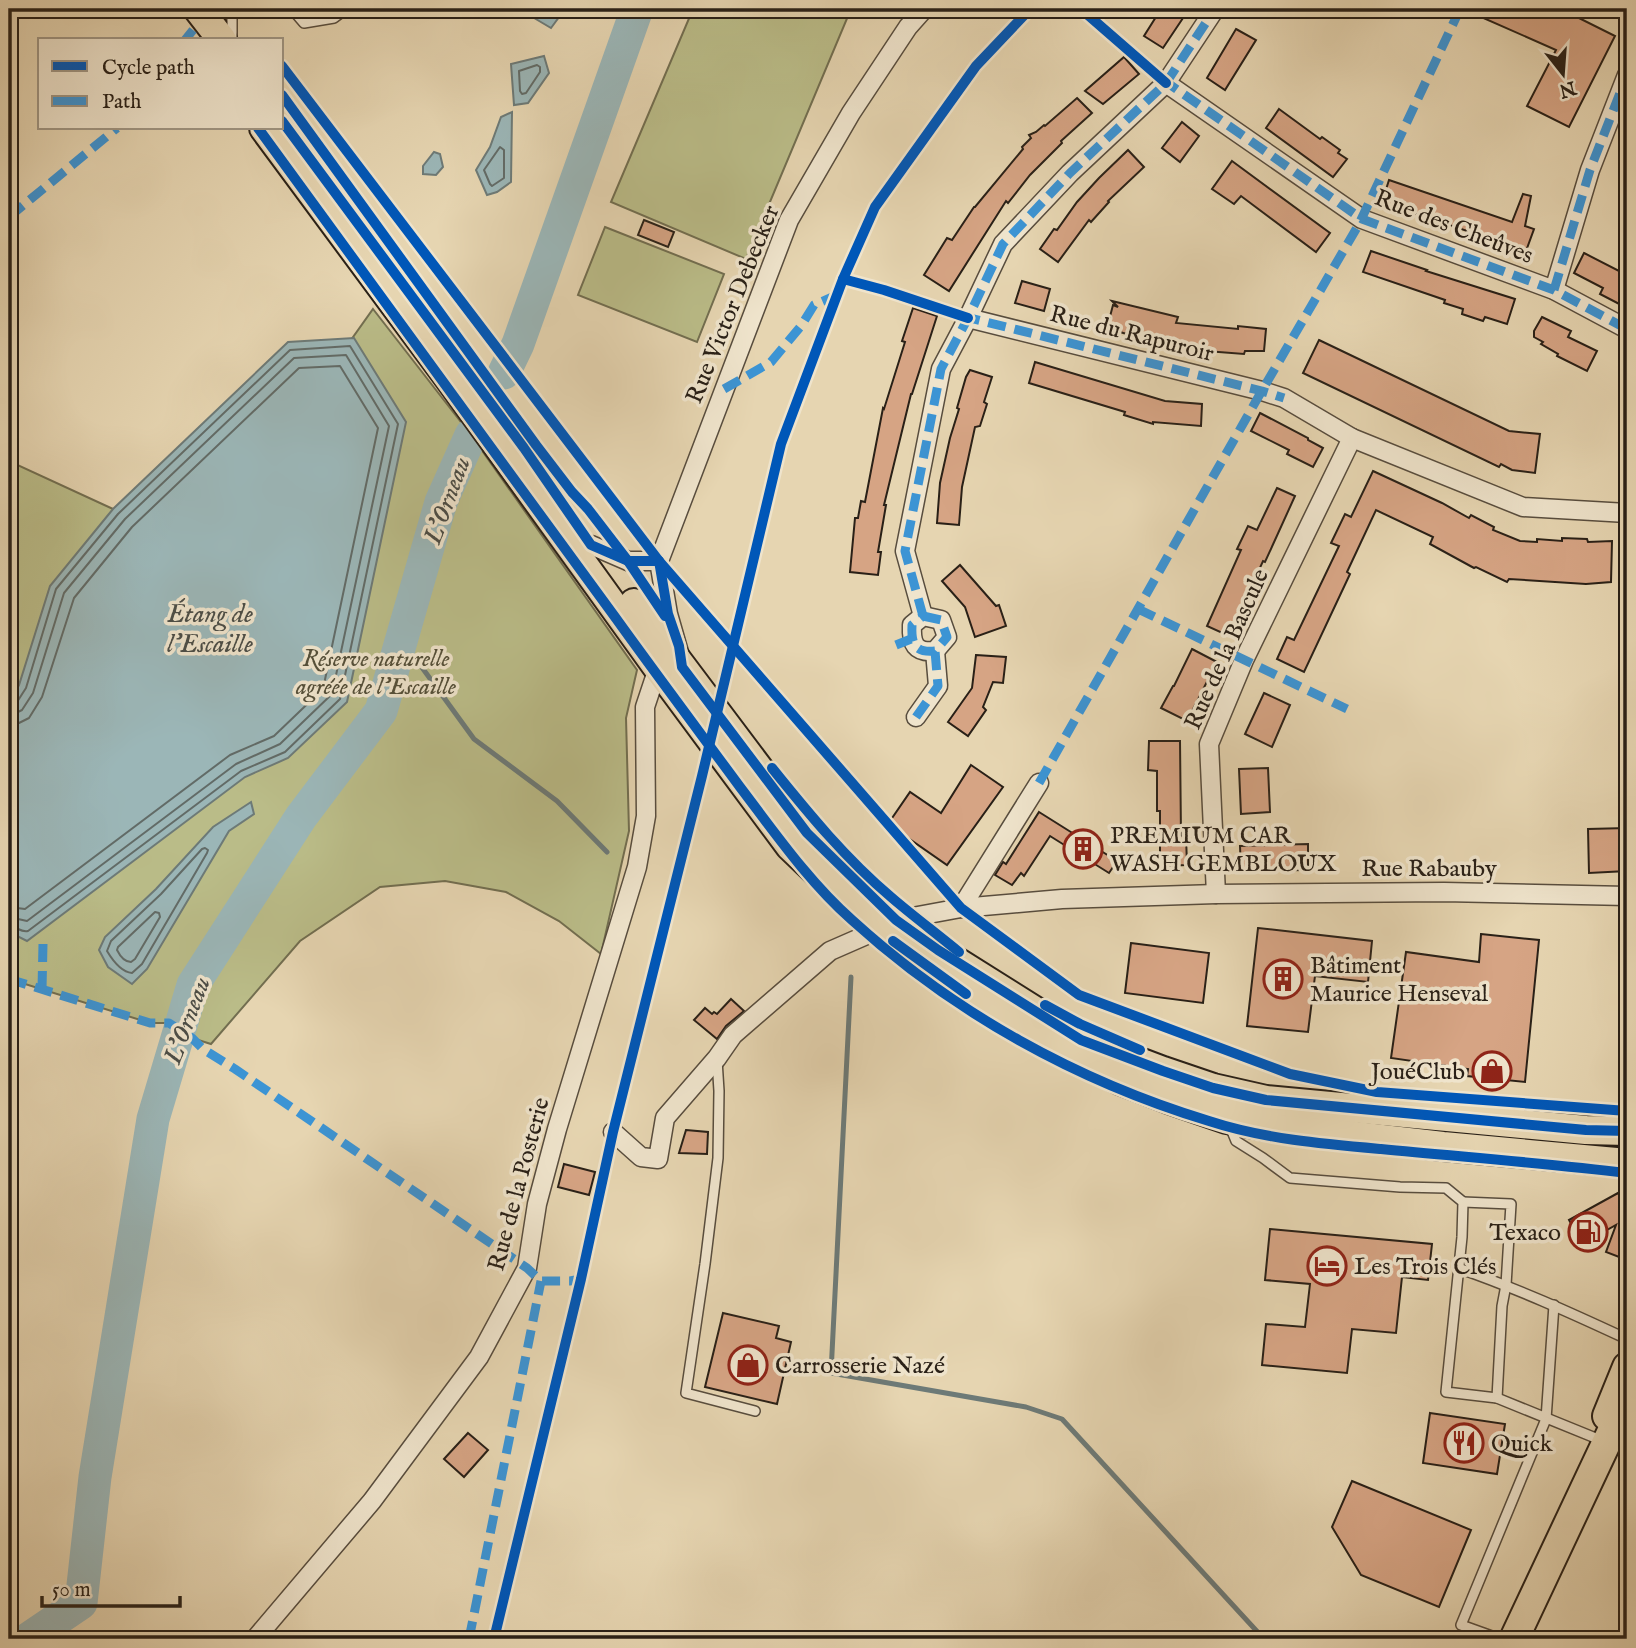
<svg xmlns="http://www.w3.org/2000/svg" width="1636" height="1648" viewBox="0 0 1636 1648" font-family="'IM FELL English',serif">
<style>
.green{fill:#babc88;stroke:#726e50;stroke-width:2}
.water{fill:#9bb6b7;stroke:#6d7a77;stroke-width:2}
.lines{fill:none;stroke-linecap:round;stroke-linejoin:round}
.shore{stroke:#626b67;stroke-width:2}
.stream{stroke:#6d7a77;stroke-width:5}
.river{stroke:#9bb6b7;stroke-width:33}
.building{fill:#d6a484;stroke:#292017;stroke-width:2}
.service-casing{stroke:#584d3e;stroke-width:12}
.minor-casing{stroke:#584d3e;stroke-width:21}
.primary-casing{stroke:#292017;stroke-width:32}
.service{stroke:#efe4cc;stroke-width:9}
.minor{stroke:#efe4cc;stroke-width:18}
.primary{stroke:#e6d5b1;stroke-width:28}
.quiet{stroke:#3c94d4;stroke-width:9;stroke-dasharray:18 9;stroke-linecap:butt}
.cycleway-casing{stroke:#efe4cc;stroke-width:15}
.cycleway{stroke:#0057b8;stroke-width:10}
.labels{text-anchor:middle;stroke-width:7;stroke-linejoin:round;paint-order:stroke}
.street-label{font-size:24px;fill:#292017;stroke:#efe4cc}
.park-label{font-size:24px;font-style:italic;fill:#544f39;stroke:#efe4cc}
.poi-label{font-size:24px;fill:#292017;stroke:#efe4cc;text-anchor:start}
.water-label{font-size:26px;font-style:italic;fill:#4b4d47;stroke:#efe4cc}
</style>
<rect width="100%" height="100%" fill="#e6d5b1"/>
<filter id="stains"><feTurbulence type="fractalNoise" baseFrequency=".00286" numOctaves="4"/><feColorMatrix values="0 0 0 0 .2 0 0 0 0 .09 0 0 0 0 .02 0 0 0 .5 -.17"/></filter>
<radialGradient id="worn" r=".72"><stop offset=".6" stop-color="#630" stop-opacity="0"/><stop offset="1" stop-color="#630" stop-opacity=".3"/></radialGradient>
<g class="green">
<path d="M693 9H851L746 259 611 202Z"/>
<path d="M605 227 724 274 697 342 578 295Z"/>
<path d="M373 309 471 435 637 670 626 718 629 831 601 954 559 921 506 892 445 881 380 887 300 941 211 1044 192 1038 169 1023H150L9 979V461L113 509 211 537Z"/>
</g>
<g class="water">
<path d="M528 9H565L551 28 529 15Z"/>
<path d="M544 56 549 73 528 103 514 105 511 64Z"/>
<path d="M512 112 511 182 497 192 487 195 476 170 490 147 501 117Z"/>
<path d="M434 152 440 154 443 167 436 175 423 174V166Z"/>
<path d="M354 338 406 422 347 702 288 758 245 777 27 941 9 932V703L19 685 50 586 113 509 288 342Z"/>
<path d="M251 802 254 814 229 831 147 969 132 984 108 967 99 950 105 937 156 889 213 827Z"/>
</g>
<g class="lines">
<g class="shore">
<path d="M537 65 540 67V72L526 93 522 94 520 91 519 71Z"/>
<path d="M500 147 504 150V178L492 186 490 184 484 170Z"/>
<path d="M9 705 17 702 26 688 56 589 118 514 290 350 350 346 398 424 340 699 285 752 241 771 28 931C21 933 16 926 9 926"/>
<path d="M9 714 16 713 22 710 33 693 64 593 125 519 294 358 346 355 389 426 332 694 280 744 236 764 27 921 9 917"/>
<path d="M9 724 19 723 29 718 42 697 74 598 132 527 299 368 340 366 378 428 323 689 274 736 230 755 25 909 9 907"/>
<path d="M205 848 208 850 207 853 142 964 132 973C121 972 113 961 107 951L111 941 161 894 202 849Z"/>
<path d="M155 912 159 913 160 917 135 959 131 962C125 962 120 956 117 950L118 947Z"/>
</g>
<g class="stream">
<path d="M402 640 474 739 557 801 607 852"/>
<path d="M851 977 831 1373 1026 1407 1062 1419 1264 1639"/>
</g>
<g class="river">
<path d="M504 373 518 344 637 9"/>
<path d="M28 1639 81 1603 95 1477 153 1119 193 985 301 817 381 711 441 502 471 435"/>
</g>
</g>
<g class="building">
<path d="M1161 9H1189L1163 48 1144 36Z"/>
<path d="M1463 9H1561L1615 36 1569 127 1527 106 1556 50Z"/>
<path d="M1236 29 1256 40 1225 90 1207 78Z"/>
<path d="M1124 57 1139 74 1103 104 1085 91Z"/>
<path d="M1077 98 1092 113 1061 141 1062 143 1030 175 1008 203 1006 201 949 291 924 275 947 238 952 240 974 207H975L1023 149 1022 147 1031 138 1029 135 1036 132 1044 125 1045 126Z"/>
<path d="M1279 109 1320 139 1322 137 1340 150 1338 153 1347 159 1333 177 1266 128Z"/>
<path d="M1182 122 1199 136 1180 162 1162 148Z"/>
<path d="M1128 150 1144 167 1108 201 1109 202 1091 222 1089 220 1058 262 1040 249 1054 229 1057 230 1077 202 1099 178Z"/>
<path d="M1232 161 1330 233 1316 252 1241 196 1234 204 1212 189Z"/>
<path d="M1389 180 1512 222 1523 194 1531 196 1525 226 1534 229 1526 251 1382 202Z"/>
<path d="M644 220 674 232 668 247 638 235Z"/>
<path d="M1371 251 1427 270 1426 271 1515 299 1507 324 1485 317 1483 321 1462 314 1463 309 1444 303 1445 300 1363 272Z"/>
<path d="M1584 253 1625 274 1623 279 1627 282V308L1600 294 1603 288 1574 273Z"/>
<path d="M1022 281 1050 289 1044 311 1015 303Z"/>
<path d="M1112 301 1178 317 1176 323 1238 329V326L1266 329 1264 351H1245L1244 354 1193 350 1171 341 1169 347 1107 328 1113 305 1118 307Z"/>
<path d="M913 308 937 316 912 394H911L884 505H886L878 552H881L878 575 850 572 855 518H858L861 501 865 502 883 408 884 409 905 342 902 341Z"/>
<path d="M1542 317 1571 331 1568 337 1597 351 1587 371 1557 356 1558 354 1541 344 1543 342 1534 337V331Z"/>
<path d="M1319 340 1509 431 1540 434 1535 473 1512 470 1501 464 1499 467 1303 373Z"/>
<path d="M1035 362 1165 401 1202 404 1201 426 1153 422V424L1124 415 1125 412 1029 383Z"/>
<path d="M970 370 992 377 984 402 987 404 980 426 975 427 962 487 959 525 937 523 940 483 950 438 959 409 957 408 966 377Z"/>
<path d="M1260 413 1308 438V440L1323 448 1313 467 1287 454 1289 450 1251 431Z"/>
<path d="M1373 471 1442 503 1469 518 1471 515 1494 527 1493 530 1520 541 1537 542V539L1562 541V538L1587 539 1588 542 1612 541 1611 582 1586 584 1509 579 1507 582 1476 567 1474 568 1430 544 1433 537 1376 510 1347 572 1350 574 1304 672 1277 659 1287 637 1294 640 1339 546 1331 543 1345 514 1351 517Z"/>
<path d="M1277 488 1295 496 1265 562 1263 561 1229 636 1207 626 1241 550 1237 549 1248 526 1257 530Z"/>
<path d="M960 565 996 606 999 605 1006 626 975 637 965 607 942 581Z"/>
<path d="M1192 649 1217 662 1187 721 1161 708 1173 686H1174Z"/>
<path d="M976 655 1006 657 1003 683 993 682 983 707 986 710 968 736 948 722 972 688Z"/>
<path d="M1264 693 1290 705 1272 747 1245 734Z"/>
<path d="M1149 741H1180L1181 836H1186L1187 865 1160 866V811H1157V771L1148 770Z"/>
<path d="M971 765 1003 787 947 865 888 824 910 792 941 813Z"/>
<path d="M1268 768 1270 812 1241 814 1239 769Z"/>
<path d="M1039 812 1117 861 1109 873 1050 836 1024 876 1021 873 1012 885 995 875 1003 862 1006 864Z"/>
<path d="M1627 828V871L1589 873 1588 829Z"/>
<path d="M1308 844V870L1241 871 1240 846Z"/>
<path d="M1258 928 1372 941 1368 982 1315 976 1308 1032 1247 1026Z"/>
<path d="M1481 934 1539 940 1525 1082 1467 1076 1468 1069 1391 1058 1406 952 1479 962Z"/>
<path d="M1131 943 1209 953 1203 1003 1125 993Z"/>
<path d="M731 999 744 1011 726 1026 717 1039 694 1020 705 1008 712 1014 714 1012 717 1014Z"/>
<path d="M686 1130 708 1132 707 1154 679 1153Z"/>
<path d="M564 1164 595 1172 589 1195 558 1187Z"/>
<path d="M1618 1193 1624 1205 1626 1200H1627V1260L1606 1252 1616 1225 1582 1244 1569 1220Z"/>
<path d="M1270 1229 1432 1244 1428 1280 1402 1277 1396 1333 1352 1329 1347 1373 1262 1365 1266 1324 1305 1327 1310 1284 1265 1280Z"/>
<path d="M723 1313 779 1326 776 1338 791 1342 777 1404 705 1387Z"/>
<path d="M1430 1413 1505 1424 1497 1474 1423 1463Z"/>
<path d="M468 1433 488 1450 464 1477 444 1459Z"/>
<path d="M1352 1481 1471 1530 1439 1607 1361 1575 1332 1527Z"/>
</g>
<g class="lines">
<g class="service-casing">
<g id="service">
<path d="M232 9V40"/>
<path d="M292 9 304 23 334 18 346 9"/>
<path d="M717 1060 719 1091 718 1158 705 1264 686 1393 755 1411"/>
<path d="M1229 1124 1236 1141 1263 1158 1290 1178 1400 1187 1446 1188 1463 1202 1462 1237 1446 1392 1497 1398 1598 1439"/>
<path d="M1463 1202 1511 1204 1506 1285 1502 1306 1497 1398"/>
<path d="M1458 1268C1516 1288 1571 1313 1627 1339"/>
<path d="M1500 1639 1461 1625 1546 1419 1554 1305"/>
</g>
</g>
<g class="minor-casing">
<g id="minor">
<path d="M1166 83 1362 219 1554 290 1627 329"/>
<path d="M1554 290 1590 170 1627 75"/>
<path d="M968 318 1262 391 1284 398 1352 438 1523 507 1627 513"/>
<path d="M591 545 628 561H659"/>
<path d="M923 616 905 551 941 369 968 318 1003 244 1070 173 1166 83 1215 9"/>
<path d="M923 616 941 620 947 637 935 651C915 653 911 644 912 625Z"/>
<path d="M680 656 668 614 659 561 789 220 851 113 908 27 924 9"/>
<path d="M916 717 938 686 935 651"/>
<path d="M1216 894 1209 744 1244 660 1352 438"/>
<path d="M961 908 1039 783"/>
<path d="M896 920 961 908 1062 899 1216 894 1444 892 1627 896"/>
<path d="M613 1132 641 1157 658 1159 665 1118 717 1058 733 1035 830 951 878 930"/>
<path d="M255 1639 372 1501 479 1357 527 1268 537 1204 557 1129 637 867 646 816 645 707 658 668"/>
</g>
</g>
<g class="primary-casing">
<g id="primary">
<path d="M198 9 222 40"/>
<path d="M264 128 449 378 658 668 790 846 878 930 932 968 982 1006 1031 1034 1120 1080 1169 1099 1227 1119 1260 1125 1443 1146 1627 1163"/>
<path d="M499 415 549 485"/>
<path d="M634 603 807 833 896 920 938 950 1081 1040 1163 1071 1213 1088 1266 1100 1586 1130 1627 1131"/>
<path d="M1607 1416 1627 1367"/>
<path d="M1514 1639 1627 1399"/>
</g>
</g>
<use href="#service" class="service"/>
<use href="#minor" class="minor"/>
<use href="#primary" class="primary"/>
<g class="quiet">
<path d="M185 40 193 30"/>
<path d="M1162 79 1362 219 1554 290 1627 329"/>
<path d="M9 217 117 128"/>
<path d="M1554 290 1590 170 1627 75"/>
<path d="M962 316 1262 391 1284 398"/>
<path d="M724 389 771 362 801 326 814 305 837 295"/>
<path d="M1138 609 1347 709"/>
<path d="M923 616 905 551 941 369 968 318 1003 244 1070 173 1166 83 1215 9"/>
<path d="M923 616 941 620 947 637 935 651C915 653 911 644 912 625Z"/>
<path d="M896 645 911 639"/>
<path d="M916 717 938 686 935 651"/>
<path d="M1039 783 1260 394 1359 224 1460 9"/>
<path d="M9 979 150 1023H169L192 1038 203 1049 235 1069 527 1268 541 1281H570L581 1279"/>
<path d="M42 989 43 944"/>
<path d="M469 1639 541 1281"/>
</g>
<g class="cycleway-casing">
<g id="cycleway">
<path d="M1081 9 1166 83"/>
<path d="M282 66 659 561 961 908 1079 995 1290 1074 1377 1092 1627 1111"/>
<path d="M282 95 536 445 572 492 588 509 628 561 665 616"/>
<path d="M282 121 524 448 591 545 628 561H659L668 614 679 646 682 667 807 833 896 920 938 950 1081 1040 1163 1071 1213 1088 1266 1100 1586 1130 1627 1131"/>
<path d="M258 128C376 291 496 454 615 617 656 674 698 730 740 787 775 833 809 882 852 920 954 1013 1077 1081 1209 1121 1264 1139 1323 1144 1381 1149 1463 1157 1545 1163 1627 1173"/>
<path d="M843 279 884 290 968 318"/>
<path d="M772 768C809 814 846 859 891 897 913 916 936 933 959 952"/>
<path d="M893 941 966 994"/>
<path d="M1045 1005 1080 1024 1140 1050"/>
<path d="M494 1639 581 1279 613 1132 702 776 781 444 843 279 875 207 976 66 1030 9"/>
</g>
</g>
<use href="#cycleway" class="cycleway"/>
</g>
<defs>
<g id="building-ring" transform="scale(2.0125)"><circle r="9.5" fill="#efe4cc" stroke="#8f2418" stroke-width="1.5"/><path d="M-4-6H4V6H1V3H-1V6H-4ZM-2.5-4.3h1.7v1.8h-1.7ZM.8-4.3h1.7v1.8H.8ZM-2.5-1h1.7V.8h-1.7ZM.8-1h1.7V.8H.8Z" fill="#8f2418"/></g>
<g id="shop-ring" transform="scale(2.0125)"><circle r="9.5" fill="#efe4cc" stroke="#8f2418" stroke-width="1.5"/><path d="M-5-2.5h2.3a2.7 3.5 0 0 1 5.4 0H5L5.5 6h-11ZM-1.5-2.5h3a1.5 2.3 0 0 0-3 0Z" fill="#8f2418"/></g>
<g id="fuel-ring" transform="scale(2.0125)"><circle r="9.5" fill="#efe4cc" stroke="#8f2418" stroke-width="1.5"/><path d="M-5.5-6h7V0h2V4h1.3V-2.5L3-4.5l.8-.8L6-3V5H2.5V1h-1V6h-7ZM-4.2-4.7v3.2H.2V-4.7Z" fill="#8f2418"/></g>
<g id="hotel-ring" transform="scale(2.0125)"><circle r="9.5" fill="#efe4cc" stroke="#8f2418" stroke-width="1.5"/><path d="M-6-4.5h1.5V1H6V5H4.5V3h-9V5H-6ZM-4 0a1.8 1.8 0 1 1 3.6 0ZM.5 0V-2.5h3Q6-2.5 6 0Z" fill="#8f2418"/></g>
<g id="restaurant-ring" transform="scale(2.0125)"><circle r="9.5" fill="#efe4cc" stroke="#8f2418" stroke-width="1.5"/><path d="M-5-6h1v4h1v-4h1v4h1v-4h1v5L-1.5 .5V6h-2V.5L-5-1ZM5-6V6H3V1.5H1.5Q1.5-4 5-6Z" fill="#8f2418"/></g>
</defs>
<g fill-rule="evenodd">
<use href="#building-ring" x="1083" y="849"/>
<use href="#building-ring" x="1283" y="979"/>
<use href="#shop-ring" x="1492" y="1071"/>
<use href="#fuel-ring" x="1588" y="1232"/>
<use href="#hotel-ring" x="1327" y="1266"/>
<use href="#shop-ring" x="748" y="1365"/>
<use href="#restaurant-ring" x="1464" y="1443"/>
</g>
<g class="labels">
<g class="street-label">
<text transform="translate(1454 226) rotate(21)" y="8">Rue des Cheûves</text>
<text transform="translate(732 304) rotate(-68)" y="8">Rue Victor Debecker</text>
<text transform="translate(1132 333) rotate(14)" y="8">Rue du Rapuroir</text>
<text transform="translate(1226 649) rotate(-66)" y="8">Rue de la Bascule</text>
<text x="1429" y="876">Rue Rabauby</text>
<text transform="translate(518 1184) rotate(-75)" y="8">Rue de la Posterie</text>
</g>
<g class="park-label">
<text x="376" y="666">Réserve naturelle<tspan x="376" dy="28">agréée de l'Escaille</tspan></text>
</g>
<g class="poi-label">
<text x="1110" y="843">PREMIUM CAR<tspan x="1110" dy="28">WASH GEMBLOUX</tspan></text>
<text x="1310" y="973">Bâtiment<tspan x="1310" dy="28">Maurice Henseval</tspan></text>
<text x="1465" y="1079" text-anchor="end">JouéClub</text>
<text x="1561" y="1240" text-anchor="end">Texaco</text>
<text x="1354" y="1274">Les Trois Clés</text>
<text x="775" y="1373">Carrosserie Nazé</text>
<text x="1491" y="1451">Quick</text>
</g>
<g class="water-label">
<text transform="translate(446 500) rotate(-70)" y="9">L'Orneau</text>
<text x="210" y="622">Étang de<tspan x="210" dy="30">l'Escaille</tspan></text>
<text transform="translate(186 1020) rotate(-70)" y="9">L'Orneau</text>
</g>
</g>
<rect width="1636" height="1648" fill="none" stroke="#e6d5b1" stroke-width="35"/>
<rect x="10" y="10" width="1615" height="1627" fill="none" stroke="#292017" stroke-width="3.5"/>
<rect x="18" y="18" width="1601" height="1613" fill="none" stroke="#292017" stroke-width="2"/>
<rect x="38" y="38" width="245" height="91" fill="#efe4cc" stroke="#a09684" stroke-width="2"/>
<rect x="52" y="61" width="35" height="10" fill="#0057b8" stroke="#a09684" stroke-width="2"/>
<text x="102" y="74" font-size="21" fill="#292017">Cycle path</text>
<rect x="52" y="96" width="35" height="10" fill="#3c94d4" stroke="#a09684" stroke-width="2"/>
<text x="102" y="108" font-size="21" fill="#292017">Path</text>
<g transform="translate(1563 74) rotate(163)" stroke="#efe4cc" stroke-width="5" paint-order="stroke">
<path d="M0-5L12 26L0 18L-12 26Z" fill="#292017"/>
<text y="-10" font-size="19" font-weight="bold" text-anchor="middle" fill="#292017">N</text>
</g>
<path d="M42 1596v10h138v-10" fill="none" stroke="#292017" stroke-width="3.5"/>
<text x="52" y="1596" font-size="21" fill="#292017" stroke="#efe4cc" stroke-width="5" paint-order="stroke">50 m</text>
<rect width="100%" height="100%" filter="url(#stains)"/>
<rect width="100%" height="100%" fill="url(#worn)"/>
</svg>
